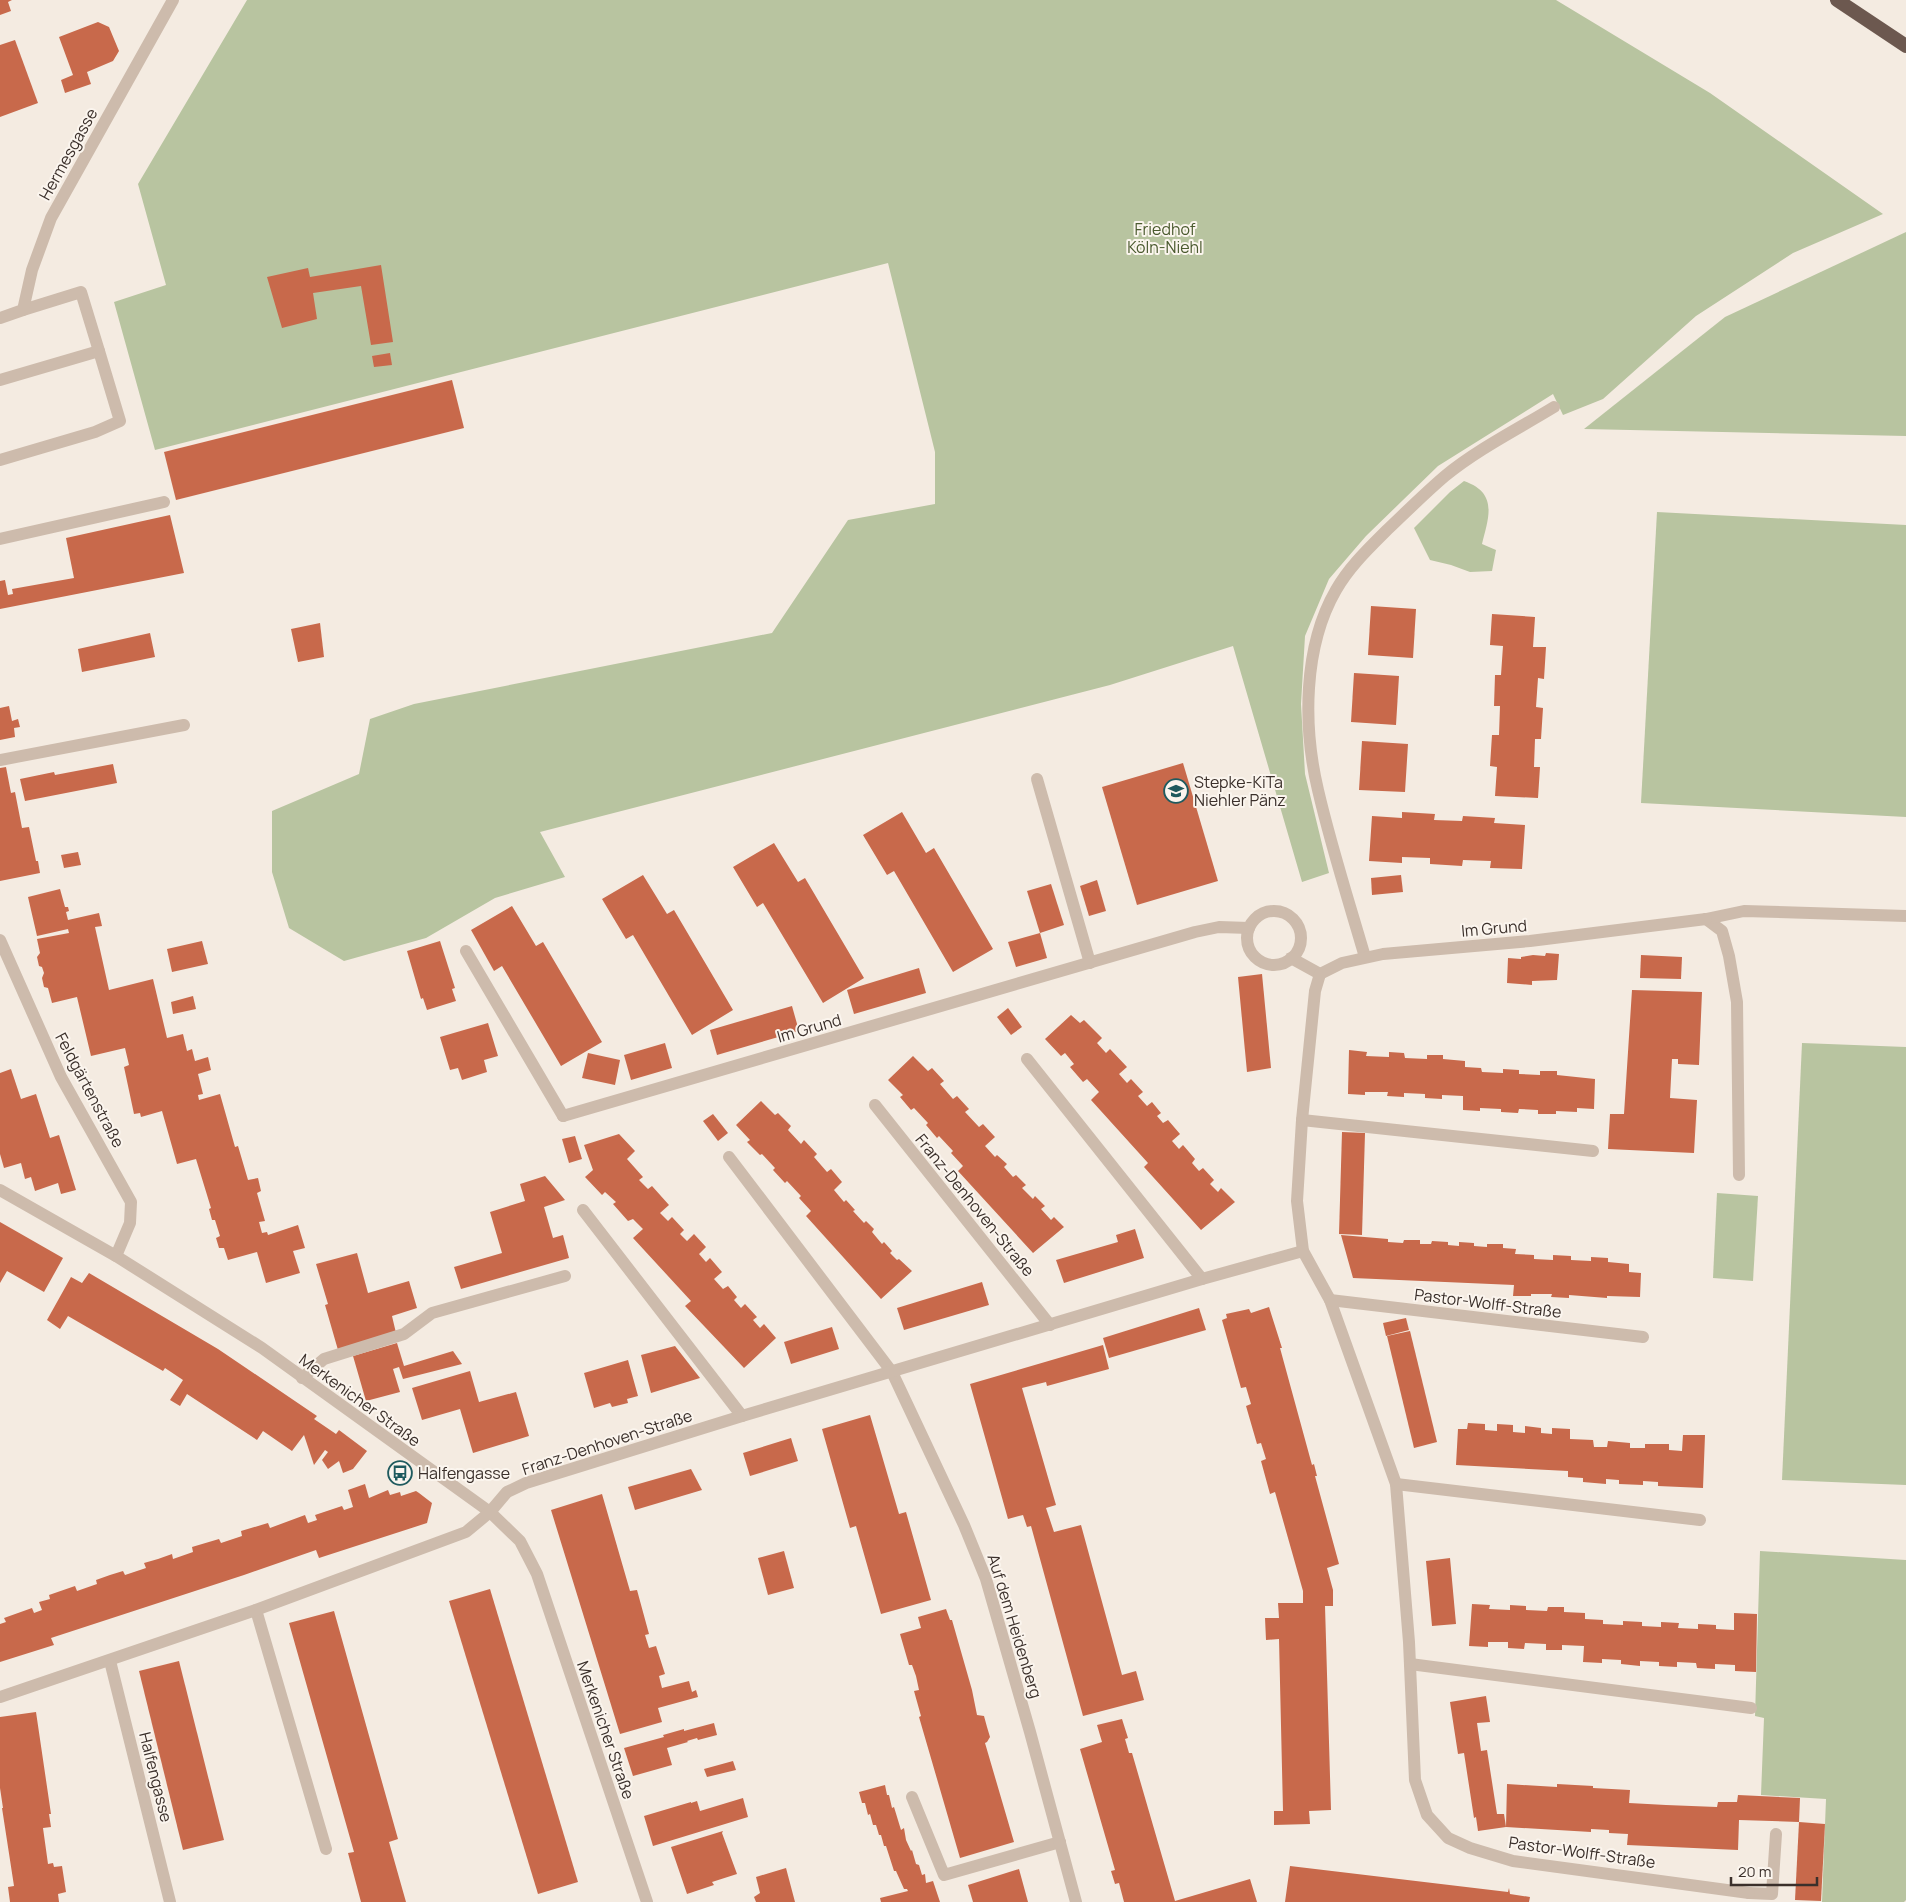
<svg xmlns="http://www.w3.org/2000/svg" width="1906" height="1902" viewBox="0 0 1906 1902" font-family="Manrope,sans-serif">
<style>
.green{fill:#b8c4a0}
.building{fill:#c8694b}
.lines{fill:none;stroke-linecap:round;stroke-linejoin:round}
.service{stroke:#cdbbac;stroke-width:12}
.minor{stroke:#cdbbac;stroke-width:12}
.trunk{stroke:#6c584f;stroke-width:14}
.labels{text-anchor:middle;stroke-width:4;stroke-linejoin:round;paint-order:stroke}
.street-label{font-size:16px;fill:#3b302b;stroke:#fbf5ee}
.park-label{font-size:16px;fill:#4a5a2e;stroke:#fbf5ee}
.poi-label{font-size:16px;fill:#3b302b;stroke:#fbf5ee;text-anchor:start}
</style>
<rect width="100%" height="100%" fill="#f4ebe1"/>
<g class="green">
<path d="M247 0H1556L1710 93 1883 214 1793 253 1696 316 1603 399 1563 415 1553 394 1438 466 1366 536 1329 579 1305 636 1301 704 1305 774 1329 873 1302 882 1233 646 1110 685 540 832 565 877 495 898 426 938 344 961 289 928 272 872V811L359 774 370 719 414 704 772 633 848 520 935 504V452L888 263 155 450 114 302 166 285 138 184Z"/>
<path d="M1906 232V436L1584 429 1725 317Z"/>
<path d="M1464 481C1498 493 1489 516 1482 544L1496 550 1492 571 1470 572 1451 565 1430 560 1414 528 1450 492Z"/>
<path d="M1657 512 1906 525V817L1641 803Z"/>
<path d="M1802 1043 1906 1047V1485L1782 1480Z"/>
<path d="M1717 1193 1758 1196 1753 1281 1713 1278Z"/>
<path d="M1760 1551 1906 1560V1900L1904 1902H1822L1826 1799 1761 1795 1764 1718 1755 1716Z"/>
</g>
<g class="building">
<path d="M0 0H12L8 2 11 11 0 15Z"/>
<path d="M98 22 109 27 119 51 113 61 87 72 91 84 65 93 61 80 73 75 59 37Z"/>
<path d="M15 40 38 103 0 117V45Z"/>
<path d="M381 265 393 342 371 345 361 286 313 293 317 319 282 328 267 277 308 268 310 277Z"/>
<path d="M390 353 392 365 374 367 372 356Z"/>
<path d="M452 380 464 428 176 500 164 452Z"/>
<path d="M170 515 184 573 0 609V581L5 580 8 595 13 594 12 589 74 578 66 538Z"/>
<path d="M1371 606 1416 609 1413 658 1368 655Z"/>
<path d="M1492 614 1535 617 1533 647H1546L1544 679 1538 678 1536 707 1543 708 1541 739H1535L1534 767H1540L1538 798 1495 796 1497 767 1490 766 1492 735H1499L1500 706H1494L1495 675H1501L1503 646 1490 645Z"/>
<path d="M320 623 324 657 298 662 291 629Z"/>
<path d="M150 633 155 657 82 672 78 649Z"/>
<path d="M1354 673 1399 676 1396 725 1351 722Z"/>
<path d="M9 706 12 721 18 719 20 727 14 728 15 737 0 740V708Z"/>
<path d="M1362 741 1408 744 1405 792 1359 790Z"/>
<path d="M1183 763 1218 881 1137 905 1102 787Z"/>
<path d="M113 764 117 783 25 801 20 779 54 772 55 775Z"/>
<path d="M6 767 11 793 15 792 22 828 29 827 36 861H38L40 873 0 881V768Z"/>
<path d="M902 812 926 853 934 848 993 949 953 972 894 871 887 875 863 835Z"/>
<path d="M1402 812 1435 814 1434 820 1462 821 1463 816 1495 818 1494 823 1525 825 1522 869 1490 868 1491 861 1463 860 1462 866 1430 864V858L1402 857V863L1369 861 1372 816 1402 818Z"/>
<path d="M774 843 798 882 805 878 864 978 823 1003 763 903 757 907 733 867Z"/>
<path d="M78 852 81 865 64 868 61 855Z"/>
<path d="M643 875 667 914 674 910 733 1010 692 1035 633 935 626 939 602 899Z"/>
<path d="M1401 875 1403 892 1372 895 1371 878Z"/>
<path d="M1097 880 1106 911 1089 916 1080 886Z"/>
<path d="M1051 884 1064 925 1040 933 1027 891Z"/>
<path d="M60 889 65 907H68L69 911 66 912 68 920 99 913 102 926 95 927 109 990 153 979 167 1038 183 1034 187 1051 192 1049 195 1061 208 1057 211 1070 198 1074 203 1094 198 1095 199 1100 220 1094 235 1147 238 1146 248 1180 258 1178 261 1191 257 1193 265 1221 259 1222 262 1233 267 1232 268 1235 298 1225 305 1248 293 1251 300 1273 266 1283 257 1252 228 1260 224 1248H219L216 1238 220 1236 215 1220H212L209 1209 211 1208 196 1159 177 1164 162 1111 141 1117 140 1113 134 1114 124 1067 129 1065 125 1048 91 1056 77 997 52 1003 48 988 44 987 42 978 44 973 42 967 39 966 37 957 40 953 37 939 69 933 68 929 37 936 28 897Z"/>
<path d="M512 906 536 946 543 942 602 1042 561 1066 502 966 494 971 471 930Z"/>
<path d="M1040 933 1047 958 1016 967 1008 942Z"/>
<path d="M202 941 208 964 172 972 167 949Z"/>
<path d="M440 941 455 988 452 989 456 1001 427 1010 423 998 421 999 407 951Z"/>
<path d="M1546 953 1559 954 1557 980 1532 981V985L1507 983 1508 958 1521 959V957L1533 955 1545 956Z"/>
<path d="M1641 955 1682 957 1681 979 1640 978Z"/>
<path d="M919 968 926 993 854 1014 847 990Z"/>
<path d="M1262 974 1271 1068 1247 1072 1238 977Z"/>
<path d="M1632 990 1702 992 1699 1065 1678 1064V1059H1672L1670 1098 1697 1100 1694 1153 1608 1149 1610 1114H1624Z"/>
<path d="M193 996 196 1009 173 1014 171 1002Z"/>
<path d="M792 1006 799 1031 717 1055 710 1030Z"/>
<path d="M1008 1008 1022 1027 1011 1035 997 1017Z"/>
<path d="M1071 1015 1080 1023 1084 1020 1102 1038 1097 1043 1106 1053 1110 1049 1127 1067 1119 1074 1127 1083 1131 1079 1143 1092 1138 1096 1147 1106 1152 1102 1161 1113 1157 1116 1163 1123 1168 1120 1180 1134 1172 1141 1179 1149 1183 1145 1195 1159 1192 1163 1199 1171 1203 1168 1214 1180 1210 1184 1218 1192 1221 1188 1235 1202 1201 1230 1144 1167 1148 1163 1091 1100 1099 1092 1087 1079 1083 1082 1070 1067 1074 1064 1065 1053 1061 1056 1045 1039Z"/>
<path d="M488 1023 498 1056 484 1060 487 1072 462 1080 458 1068 450 1070 440 1037Z"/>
<path d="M665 1043 672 1068 631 1080 624 1055Z"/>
<path d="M1349 1050 1367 1052 1366 1056 1389 1057V1052L1404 1053 1405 1058 1427 1059V1055H1443V1059L1465 1061V1067L1481 1068 1482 1072 1503 1073V1069L1519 1070V1074L1540 1075V1071H1557V1075L1595 1079 1594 1109 1577 1108V1112L1556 1111V1114H1538V1110L1519 1109 1518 1113 1501 1112V1109L1480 1108V1111L1463 1110V1096L1442 1095V1099L1425 1098V1094L1404 1093V1097L1387 1096 1388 1092H1365V1095L1348 1094Z"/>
<path d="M588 1053 620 1060 615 1085 582 1078Z"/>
<path d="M913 1056 928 1071 932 1068 944 1081 940 1084 953 1099 957 1096 969 1109 965 1112 979 1127 983 1124 995 1137 985 1146 995 1157 997 1155 1007 1164 1004 1167 1013 1177 1016 1175 1026 1185 1022 1188 1033 1199 1035 1196 1045 1206 1041 1209 1051 1220 1054 1217 1064 1227 1033 1253 958 1171 963 1166 951 1153 953 1151 939 1136 937 1138 926 1125 928 1123 914 1108 911 1110 900 1097 903 1095 888 1080Z"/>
<path d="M11 1069 21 1099 36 1094 50 1138 59 1135 76 1190 61 1194 58 1183 35 1191 31 1177 25 1179 21 1163 4 1168 0 1154V1073Z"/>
<path d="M761 1101 775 1115 778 1113 791 1126 788 1130 801 1144 804 1140 817 1154 814 1157 827 1172 831 1169 842 1182 834 1190 844 1202 846 1200 855 1210 853 1211 864 1223 866 1221 874 1229 872 1232 882 1244 884 1242 892 1251 890 1253 897 1260 899 1259 912 1271 881 1299 806 1216 811 1211 799 1198 801 1196 787 1181 785 1183 773 1170 775 1168 762 1154 760 1155 747 1142 750 1140 736 1125Z"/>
<path d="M713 1114 728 1133 718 1141 703 1121Z"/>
<path d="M1342 1132 1365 1133 1362 1235 1339 1234Z"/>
<path d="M619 1134 635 1151 627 1159 643 1177 639 1180 648 1189 652 1186 669 1205 660 1213 668 1221 672 1217 684 1230 680 1234 687 1241 694 1234 706 1247 699 1254 706 1262 710 1258 722 1272 714 1279 723 1289 728 1286 737 1297 734 1300 741 1308 745 1304 757 1317 753 1320 760 1328 764 1324 776 1338 744 1368 685 1306 691 1301 633 1238 643 1229 633 1219 628 1221 613 1204 616 1202 605 1192 602 1195 585 1177 593 1170 584 1145Z"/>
<path d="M575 1136 582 1159 569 1163 562 1139Z"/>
<path d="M545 1176 565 1200 544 1207 553 1238 563 1235 569 1258 461 1289 454 1267 502 1253 490 1212 525 1201 520 1184Z"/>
<path d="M0 1222 63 1258 44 1292 7 1271 0 1283Z"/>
<path d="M1135 1229 1144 1258 1064 1283 1056 1260 1118 1242 1116 1235Z"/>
<path d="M1341 1235 1388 1239V1242L1403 1243 1404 1240H1420V1244H1431L1432 1241 1448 1242V1245L1459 1246V1242L1474 1243V1246L1487 1247V1244H1503V1248L1516 1249 1515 1254 1534 1255V1259L1553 1260V1255L1571 1256V1260L1591 1261V1257L1608 1258V1262L1629 1264V1272L1641 1273 1640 1297 1607 1296V1298L1569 1295V1298L1551 1297 1552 1294H1531V1296H1513L1514 1285 1353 1278Z"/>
<path d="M357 1253 368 1293 409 1281 417 1308 392 1316 396 1333 338 1350 325 1305 328 1304 316 1264Z"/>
<path d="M89 1273 218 1349 317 1416 314 1419 336 1434 339 1430 367 1451 353 1469 343 1473 339 1461 328 1469 322 1460 328 1452 325 1450 314 1465 304 1435 292 1451 263 1431 257 1440 187 1394 180 1406 170 1400 183 1380 165 1368 163 1371 68 1316 60 1329 47 1320 71 1277 82 1283Z"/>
<path d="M982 1282 989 1305 904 1330 897 1308Z"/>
<path d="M1269 1307 1282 1348H1280L1312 1465 1314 1464 1317 1476H1315L1339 1564 1327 1568 1333 1590V1606H1325L1331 1810 1309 1811 1310 1824 1274 1825V1811H1283L1279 1639 1266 1640 1265 1618H1279L1278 1603H1303V1591L1275 1492 1270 1494 1261 1461 1266 1459 1261 1443 1257 1444 1246 1406 1251 1404 1246 1387 1241 1388 1222 1320 1227 1318 1226 1314 1249 1309 1251 1313Z"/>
<path d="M1199 1308 1206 1330 1109 1358 1103 1338Z"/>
<path d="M1406 1318 1409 1330 1386 1336 1383 1323Z"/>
<path d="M832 1327 839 1349 791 1364 784 1342Z"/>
<path d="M1410 1331 1437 1442 1414 1448 1387 1336Z"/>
<path d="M397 1343 404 1366 453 1351 462 1364 403 1379 399 1367 393 1369 400 1392 366 1401 353 1356Z"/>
<path d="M1103 1345 1109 1369 1047 1386 1046 1382 1022 1388 1056 1505 1046 1508 1054 1532 1081 1525 1122 1675 1136 1671 1144 1700 1083 1716 1031 1526 1027 1527 1023 1515 1008 1519 970 1384Z"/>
<path d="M675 1346 700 1378 651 1393 641 1355Z"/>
<path d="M628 1360 638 1396 627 1399 628 1403 612 1407 610 1403 594 1408 584 1373Z"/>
<path d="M470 1371 479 1402 516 1392 529 1436 473 1453 460 1409 422 1420 412 1388Z"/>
<path d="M870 1415 899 1514 906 1512 931 1600 881 1614 856 1526 850 1528 822 1429Z"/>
<path d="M1468 1423 1485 1424V1430L1497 1431V1424L1513 1425V1432L1525 1433V1426L1541 1428V1433L1552 1434V1428L1570 1429V1439L1593 1440 1594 1447H1607L1608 1441 1630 1443V1448H1645V1444H1669V1450L1682 1451 1683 1435H1705L1703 1488 1658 1486V1482L1643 1481V1485L1619 1484V1480L1606 1479V1484L1583 1482V1478L1568 1477V1471L1456 1465 1458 1429H1467Z"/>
<path d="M791 1438 798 1461 750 1476 743 1453Z"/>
<path d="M691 1469 702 1490 635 1510 628 1487Z"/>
<path d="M365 1484 369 1498 388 1490 390 1495 400 1492 401 1496 416 1491 419 1493 432 1503 427 1523 319 1558 316 1550 244 1575 51 1638 54 1645 0 1662V1624L6 1622 4 1618 32 1608 34 1613 42 1610 39 1602 50 1599 49 1595 75 1586 77 1591 97 1584 96 1580 110 1575 123 1571 125 1575 146 1568 144 1563 158 1559 172 1554 173 1559 193 1552 192 1547 219 1539 221 1543 242 1536 241 1531 268 1523 270 1528 305 1515 308 1523 317 1520 315 1515 342 1506 344 1510 353 1507 348 1490Z"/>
<path d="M602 1494 630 1591 637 1590 649 1634 645 1635 649 1648 656 1646 665 1674 659 1676 662 1688 689 1681 692 1692 696 1690 698 1697 658 1708 662 1722 620 1734 551 1510Z"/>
<path d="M784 1551 794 1588 768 1595 758 1558Z"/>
<path d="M1450 1558 1456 1624 1432 1626 1426 1561Z"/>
<path d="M490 1589 578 1882 538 1894 449 1601Z"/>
<path d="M1472 1604 1490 1605 1489 1609 1510 1610V1605L1526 1606V1610L1547 1611 1548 1607H1564V1612L1585 1613V1619L1603 1620V1624L1623 1625V1621L1642 1622V1626L1661 1627V1622L1679 1623 1678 1628 1698 1629V1624L1716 1625V1629L1734 1630V1613L1757 1614 1756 1672 1735 1671V1665L1715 1664V1669L1697 1668 1696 1663 1677 1662V1667L1659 1666V1662L1640 1661V1666L1621 1664V1660L1602 1659V1663L1583 1662 1584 1646 1562 1645V1650H1546V1644L1525 1643 1524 1649 1508 1648V1642H1488V1647L1469 1646Z"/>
<path d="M946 1609 950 1620H952L972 1690 977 1715 984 1716 987 1727 990 1737 987 1742 985 1743 1014 1842 960 1858 919 1717 921 1716 914 1691 919 1690 916 1676 912 1665H909L900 1634 921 1628 918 1617Z"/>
<path d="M334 1611 398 1839 389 1842 406 1902H361L348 1853 354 1852 289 1623Z"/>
<path d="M179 1661 224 1840 183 1850 139 1671Z"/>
<path d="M1486 1696 1490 1722 1477 1723 1481 1751 1487 1750 1497 1814H1504L1506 1827 1507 1784 1557 1787V1784L1593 1786V1788L1630 1790 1629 1803 1666 1805 1717 1807 1718 1802H1737L1738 1795 1800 1798 1799 1822 1739 1820 1738 1850 1627 1845 1628 1834 1609 1833V1830L1591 1829V1832L1506 1827 1478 1831 1476 1817 1474 1818 1464 1753 1458 1754 1450 1702Z"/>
<path d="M36 1712 51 1814H49L51 1827 43 1828 48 1864 53 1863 54 1867 62 1866 66 1892 58 1894 59 1902H10L8 1887 14 1886 2 1808H3L0 1788V1717Z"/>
<path d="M1122 1719 1128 1738 1125 1739 1129 1753H1132L1175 1901 1250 1879 1257 1902H1124L1119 1883 1115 1884 1111 1871 1115 1870 1080 1749 1102 1742 1097 1725Z"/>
<path d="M714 1723 717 1735 698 1740 697 1738 687 1741 688 1742 667 1748 672 1765 633 1776 624 1748 664 1737 663 1735 684 1729V1731Z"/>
<path d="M733 1761 736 1770 707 1777 704 1769Z"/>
<path d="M885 1785 887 1795H889L892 1808 894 1807 901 1830 904 1828 906 1840 911 1851 912 1850 916 1864 919 1865 922 1875 925 1874 926 1883 933 1881 940 1902H881L880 1898 908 1891 907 1889H904L896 1871H894L886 1846H884L881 1835H879L876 1825H873L870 1814 868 1815 865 1803H862L859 1792Z"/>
<path d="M743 1798 748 1817 653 1846 644 1816 691 1802V1803L697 1801 700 1811Z"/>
<path d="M1799 1822 1825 1824 1821 1901 1795 1900Z"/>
<path d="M723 1831 722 1833 737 1874 712 1882 714 1885 687 1894 671 1847Z"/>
<path d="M1290 1866 1508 1892 1509 1888 1510 1894 1530 1897 1529 1902H1285Z"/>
<path d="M786 1868 795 1902H756L754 1897 760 1893 756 1877Z"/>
<path d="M1019 1869 1028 1902H973L968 1885Z"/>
</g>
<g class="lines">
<g class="service">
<path d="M23 310 81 292 99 351"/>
<path d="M0 380 99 351 120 421 95 432 0 460"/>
<path d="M0 539 164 502"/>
<path d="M0 760 184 725"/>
<path d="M1037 779 1090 963"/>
<path d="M1706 919 1722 931 1729 956 1737 1002 1739 1175"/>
<path d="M1706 919 1744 911 1906 916"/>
<path d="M466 951 563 1116"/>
<path d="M1365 957C1349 902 1331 846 1318 790 1303 727 1303 647 1336 590 1349 567 1368 549 1387 530 1406 512 1425 493 1445 476 1478 449 1518 429 1554 407"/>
<path d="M302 1378 324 1359 404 1334 432 1313 565 1276"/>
<path d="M912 1797 944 1875 1060 1842"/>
<path d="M1749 1893 1772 1894 1776 1834"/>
</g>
<g class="minor">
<path d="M0 318 23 310 32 270 51 218 173 0"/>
<circle cx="1274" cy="938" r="27"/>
<path d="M0 940 61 1077 131 1202 130 1223 116 1256"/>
<path d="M1291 958 1320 974"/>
<path d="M1320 974 1315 991 1302 1120 1297 1201 1303 1251 1330 1300 1396 1484 1409 1642 1415 1780 1427 1815 1448 1838 1470 1848 1513 1861 1749 1893"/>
<path d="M1320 974 1342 963 1383 954 1530 941 1706 919"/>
<path d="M1027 1059 1202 1279"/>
<path d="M875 1105 1050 1325"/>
<path d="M563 1116 1195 932 1219 927 1249 928"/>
<path d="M1302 1120 1593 1151"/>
<path d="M729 1157 892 1372 964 1525 986 1579 1030 1732 1076 1902"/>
<path d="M0 1190 116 1256 262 1348 490 1512 520 1541 537 1574 647 1902"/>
<path d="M583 1210 742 1416"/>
<path d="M1330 1300 1643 1337"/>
<path d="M1396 1484 1700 1520"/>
<path d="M256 1610 326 1849"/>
<path d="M110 1661 170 1902"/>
<path d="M1410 1664 1751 1708"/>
<path d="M0 1697 256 1610 466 1532 490 1512 507 1492 526 1483 742 1416 1202 1279 1303 1251"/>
</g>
<path class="trunk" d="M1837 0 1906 46"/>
</g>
<defs>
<g id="school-ring" transform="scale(1.25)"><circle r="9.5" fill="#fbf5ee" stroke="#1f5a5e" stroke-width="1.5"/><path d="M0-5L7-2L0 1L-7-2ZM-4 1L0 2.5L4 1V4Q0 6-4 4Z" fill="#1f5a5e"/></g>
<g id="bus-ring" transform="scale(1.25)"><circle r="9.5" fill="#fbf5ee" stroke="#1f5a5e" stroke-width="1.5"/><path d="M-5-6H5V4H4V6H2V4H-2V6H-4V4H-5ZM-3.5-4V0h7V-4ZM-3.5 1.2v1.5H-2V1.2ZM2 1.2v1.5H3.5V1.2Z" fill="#1f5a5e"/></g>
</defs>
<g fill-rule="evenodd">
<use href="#school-ring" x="1176" y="791"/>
<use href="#bus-ring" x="400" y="1473"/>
</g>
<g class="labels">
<g class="street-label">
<text transform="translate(68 154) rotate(-61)" y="6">Hermesgasse</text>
<text transform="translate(1494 928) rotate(-5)" y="6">Im Grund</text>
<text transform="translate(809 1028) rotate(-16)" y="6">Im Grund</text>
<text transform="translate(90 1090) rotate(62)" y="6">Feldgärtenstraße</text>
<text transform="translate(975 1205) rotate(51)" y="6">Franz-Denhoven-Straße</text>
<text transform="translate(1488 1303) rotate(7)" y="6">Pastor-Wolff-Straße</text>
<text transform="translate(360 1400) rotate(36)" y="6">Merkenicher Straße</text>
<text transform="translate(607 1442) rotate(-18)" y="6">Franz-Denhoven-Straße</text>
<text transform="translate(1015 1626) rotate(73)" y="6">Auf dem Heidenberg</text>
<text transform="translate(606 1730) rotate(71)" y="6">Merkenicher Straße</text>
<text transform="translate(156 1777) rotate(76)" y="6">Halfengasse</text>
<text transform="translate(1582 1852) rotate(8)" y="6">Pastor-Wolff-Straße</text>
</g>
<g class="park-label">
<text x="1165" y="235">Friedhof<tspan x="1165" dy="18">Köln-Niehl</tspan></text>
</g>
<g class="poi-label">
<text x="1194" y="788">Stepke-KiTa<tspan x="1194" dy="18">Niehler Pänz</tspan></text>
<text x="418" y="1479">Halfengasse</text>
</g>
</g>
<path d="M1731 1877v8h86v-8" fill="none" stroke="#3b302b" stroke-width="2.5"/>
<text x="1738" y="1877" font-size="15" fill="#3b302b" stroke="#fbf5ee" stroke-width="4" paint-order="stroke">20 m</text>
</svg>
